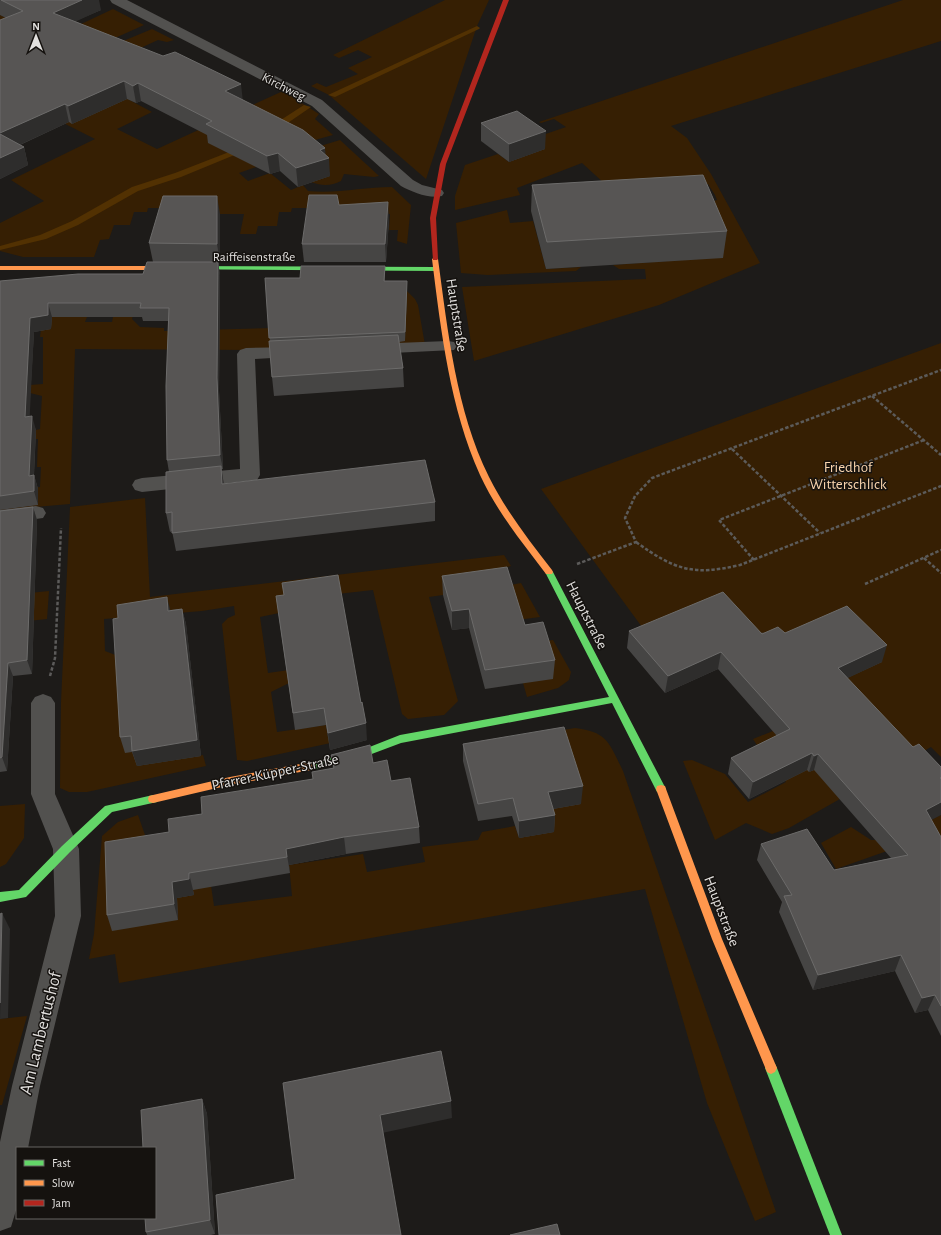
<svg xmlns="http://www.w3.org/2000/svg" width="941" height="1235" viewBox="0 0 941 1235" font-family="'Alegreya Sans',sans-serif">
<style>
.green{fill:#361f03}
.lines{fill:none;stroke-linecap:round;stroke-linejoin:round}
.stream{fill:#523102;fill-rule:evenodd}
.path{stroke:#5c5b5a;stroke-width:2.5;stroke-dasharray:3.5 2;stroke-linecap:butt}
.street{fill:#52514f;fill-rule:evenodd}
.fast{fill:#63d668;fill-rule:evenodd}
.slow{fill:#ff974d;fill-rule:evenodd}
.jam{fill:#b3261e;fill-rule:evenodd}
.wall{fill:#464544}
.shaded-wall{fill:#2e2d2c}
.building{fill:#575554;stroke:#6c6b6a}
.labels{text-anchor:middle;stroke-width:3;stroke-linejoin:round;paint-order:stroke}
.far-street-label{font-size:13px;fill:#e2e0de;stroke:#15120f}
.street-label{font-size:15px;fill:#e2e0de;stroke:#15120f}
.park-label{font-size:15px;fill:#fad5ae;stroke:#15120f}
.near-street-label{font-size:18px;fill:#e2e0de;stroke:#15120f}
</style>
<rect width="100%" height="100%" fill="#1d1b19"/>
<g class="green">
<path d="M445 0H489L477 26 426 179 329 95 311 86 317 83 326 87 358 74 348 68 372 57 358 50 339 58 333 55Z"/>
<path d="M903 0H941V41L671 126 687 138 711 174 760 263 659 305 474 361 462 287 646 279 645 269H619L613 265 723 257 701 205 717 200 715 195 708 184H605L582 163 517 188 520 195 455 210V196L465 165 498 154 509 162 544 149 531 139 566 127 554 119 541 123 539 122Z"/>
<path d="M113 9 144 25 95 47 116 44 152 29 174 40 167 42 158 40 123 56 120 95 152 112 117 129 157 149 283 91 319 114 315 119 333 135 297 145 262 165 239 173 248 181 270 173 291 190 303 185 308 191C336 194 364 187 392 187L411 205 407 244 397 241 398 230H389L390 214 359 213V208H292L291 212H279L277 226H258L256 234H240L244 214H214V208H148L147 212H134L130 225H114L109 239 100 240 94 257H23L0 251V223L44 201 11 180 95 139 0 91V15L7 18 79 25Z"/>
<path d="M340 140 379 176 374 177 344 174 341 181C331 186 322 186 311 182L330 176 307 150Z"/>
<path d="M507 210 510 223 533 221 546 269 581 267 576 271 488 275 461 273 456 223Z"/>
<path d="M404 288 415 299 418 305 425 345 271 350 75 349 70 504 0 510V492L40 487 41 467H37L38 439H35L36 430 40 429 42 396 30 393V385L43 384V337H40L41 329 51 328 52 314 75 310V317H87L85 322H112L113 317H119L140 293 132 319 140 327 164 328V331L274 328Z"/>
<path d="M941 343V757L931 747 789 828 772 834 746 823 715 840 683 761 692 760 725 774 748 802 786 782 764 756 753 739 773 731 810 772 781 650 650 638 541 489Z"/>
<path d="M145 498 150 597 504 555 511 566 483 573 443 595 429 597 458 701 444 715 408 719 402 714 373 590 284 600 279 613 260 617 268 673 289 670V683L271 692 277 732 326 725 328 738 340 741 247 761 237 760 222 624 228 618 235 615 234 606 202 611 104 619 105 651 118 656 137 766 203 755 206 766 87 792H69L60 788 61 702 70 507Z"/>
<path d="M521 583 540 617 517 620 506 586Z"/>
<path d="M49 591 47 619 0 624V596Z"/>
<path d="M553 640 571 672 569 680 558 688 527 697 523 683 542 641Z"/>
<path d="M575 728C608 732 609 743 623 771L776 1212 755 1221 707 1103 645 889 119 983 115 954 89 959 94 934 102 836 118 822 138 815 145 835 146 853 177 898 193 895 192 882 210 879 214 906 292 896 289 865 363 854 367 872 425 862 422 847 478 840 482 832 515 826 519 838 553 832 547 810 581 803 557 731Z"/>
<path d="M25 804 24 838 6 864 0 867V806Z"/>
<path d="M941 815V866L887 851 836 869 821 843 851 827 871 840H890Z"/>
<path d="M27 1016 2 1105H0V1019Z"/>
</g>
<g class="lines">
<g class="stream">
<path d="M477 26 480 28 479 29 335 97 328 95Z"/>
<path d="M304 105 311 107 276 131H270V127Z"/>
<path d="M242 147 249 149 181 177 138 191 78 225 46 239 0 250V246L40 235 72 221 132 187 175 173Z"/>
</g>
<g class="path">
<path d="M872 396 941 455"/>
<path d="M732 449 820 533"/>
<path d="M636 542C675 570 693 576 740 565L941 486"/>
<path d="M924 558 941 573"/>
<path d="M754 560 719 520 924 440"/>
<path d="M577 564 636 542 625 518 635 496 652 478 941 370"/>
<path d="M865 584 941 550"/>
<path d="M50 676 55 658 61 528"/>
</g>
<g class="street">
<path d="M110 0H127L322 100 413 180 422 185 442 190 444 193 442 196C429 199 412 192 401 186L312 106 112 3Z"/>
<path d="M448 341 454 342 457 346 454 350 371 354 365 353 362 349 365 345 371 344Z"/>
<path d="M300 347 306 348 309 352 306 356 255 359 260 475 257 480 142 492 135 490 132 485 135 480 142 478 240 469 237 354 240 350 246 348Z"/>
<path d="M36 506 43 508 46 513 43 518 0 524V510Z"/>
<path d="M43 694 51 697 55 703V794L79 849 81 916 40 1086 28 1148H17V1207L11 1227 0 1231V1142L12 1086 55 916 53 849 31 794V703L35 697Z"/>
</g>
<g class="fast">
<path d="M152 266 436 267 439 269 436 271 150 269 149 268Z"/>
<path d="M549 569 553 572 666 789 665 792 661 793 657 792 612 703 401 743 369 755 311 770 308 769 306 766 308 763 367 748 400 735 609 697 545 572Z"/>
<path d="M153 795 157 796 158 799 157 802 112 812 70 852 26 897 0 902V892L19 890 62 846 105 806Z"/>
<path d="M771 1062 775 1064 777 1068 842 1235H830L765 1068 767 1064Z"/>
</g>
<g class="slow">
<path d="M435 257 438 259C448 332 456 410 489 477 506 511 529 540 552 570L553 572 552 574H546C522 542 497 512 480 475 450 408 441 332 432 259Z"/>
<path d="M0 266H152L155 268 152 270H0Z"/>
<path d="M311 762 314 763 316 766 314 769 311 770 230 785 153 803 149 802 148 799 149 796 153 795 230 777Z"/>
<path d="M661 785 665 786 666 789 722 939 777 1068 775 1072 771 1074 767 1072 712 939 656 789 657 786Z"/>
</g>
<path class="jam" d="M503 0H509L446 164 436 218 438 259 437 260H433L430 218 440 164Z"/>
</g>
<g class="wall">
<path d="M0 0 101 10 75 21 243 100 325 148V154L330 176 298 187 280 171 270 174 208 143 207 135 141 101 136 103 127 99 72 124 69 122 20 145 24 147 28 165 0 179 6 18 0 15Z"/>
<path d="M481 123 545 149 509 162 481 141Z"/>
<path d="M532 185 727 231 723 258 546 269 531 211Z"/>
<path d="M339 205 389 220 386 262H304L302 244Z"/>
<path d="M220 214V262H218L220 275 219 391 223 469H221L224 484 435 502V521L176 551 172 531 170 532 166 513 169 472 167 460 168 321H143L142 317H52L51 329 34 332 29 416 36 430 34 475 38 489V505L0 510V281L143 274 153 262 149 243Z"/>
<path d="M385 266V281L407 291 405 341 399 342 403 368 404 387 274 396 272 377 270 341 265 278H300Z"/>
<path d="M33 507 37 520 32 674 13 676 7 771 0 772V511Z"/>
<path d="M442 576 525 625 555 660 553 679 485 689 469 628 452 630 443 595Z"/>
<path d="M276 596 367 740 330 750 326 725 295 730Z"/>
<path d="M182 609 186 624 201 756 137 766 132 752 125 753 120 737 170 610Z"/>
<path d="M629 631 785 633 882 662 847 678 931 820 941 837V1036L928 1010 915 1013 895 971 813 990 779 912 782 902 757 860 761 844 834 870 891 858 814 770 809 772 807 770 749 799 728 774 731 758 777 736 718 669 665 693 627 648Z"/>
<path d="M463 744 581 804 553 809 555 815 554 832 519 838 512 816 478 821 463 761Z"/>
<path d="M331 755 373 763 391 781 419 827 420 843 346 854 289 865 290 873 193 890 194 895 177 898 178 920 112 931 107 915 169 832 202 814 313 779 333 768Z"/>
<path d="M202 1099 207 1114 215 1234 211 1235H147L146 1232Z"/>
</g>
<g class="shaded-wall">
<path d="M82 0H99L101 10 57 30 53 13Z"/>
<path d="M124 81 127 99 72 124 68 106Z"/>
<path d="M138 83 141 101 136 103 133 86Z"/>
<path d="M241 84 243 102 225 91Z"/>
<path d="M65 104 69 122 4 152 0 133Z"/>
<path d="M546 131 545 149 509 162V144Z"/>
<path d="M24 147 28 165 0 179V158Z"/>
<path d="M325 148 326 159 329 158 330 176 298 187 296 168 320 150Z"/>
<path d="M278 153 280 171 270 174 267 156Z"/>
<path d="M217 196 220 214V262L217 244Z"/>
<path d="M388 202 389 220 386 262 385 244Z"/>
<path d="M218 262 220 275 219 391 223 469 220 455 217 378Z"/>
<path d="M385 266V275L384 291V281Z"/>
<path d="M407 281V291L405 341V332Z"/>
<path d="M48 303 52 317 51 329 34 332 29 430 25 417 30 318Z"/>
<path d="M32 416 36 430 33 490 29 476Z"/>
<path d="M221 466 224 485 222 484Z"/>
<path d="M34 475 38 489V505L34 491Z"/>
<path d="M33 507 37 520 32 674 27 660Z"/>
<path d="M167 597 171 613 168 611Z"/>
<path d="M182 609 186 624 201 756 137 766 132 751Z"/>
<path d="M469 609V628L452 630V611Z"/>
<path d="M887 645 882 662 833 685 838 668Z"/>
<path d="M721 652 718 669 665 693 668 676Z"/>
<path d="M8 663 13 676 7 771 2 757Z"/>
<path d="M366 723 367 740 330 750 328 733Z"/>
<path d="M812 753 807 770 749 799 753 782Z"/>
<path d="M818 754 814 770 809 772 814 756Z"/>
<path d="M583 786 581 804 547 810 548 792Z"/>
<path d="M941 802V815L920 826 926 810Z"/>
<path d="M555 815 554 832 519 838V821Z"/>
<path d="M344 837 346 854 289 865 290 873 286 849Z"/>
<path d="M189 873 193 890 194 895 177 898 178 920 174 904 172 882Z"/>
<path d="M2 913 10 929 8 1018 0 1019Z"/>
<path d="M901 955 895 971 813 990 818 975Z"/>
<path d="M935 995 928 1010 915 1013 922 998Z"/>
<path d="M202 1099 207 1114 215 1234 210 1220Z"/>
<path d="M451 1101 452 1118 382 1133 380 1115Z"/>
</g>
<g class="building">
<path d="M1 0H82L53 13 163 56 175 52 241 84 225 91 303 130 325 148 320 150 329 158 296 168 278 153 267 156 206 124 212 121 138 83 133 86 124 81 68 106 65 104 0 133V20L23 11Z"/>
<path d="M517 111 546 131 509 144 481 123Z"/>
<path d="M0 134 24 147 0 158Z"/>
<path d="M703 175 727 231 547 242 532 185Z"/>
<path d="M309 195H337L339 205 388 202 385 244H302Z"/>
<path d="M163 196H217V244L149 243Z"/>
<path d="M147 262H218L217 378 220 455 167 460 166 386 169 308H140L141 303H48V315L30 318 25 417 32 416 29 476 34 475V491L0 496V281L78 274H143Z"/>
<path d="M301 266H385L384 281H407L405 332 269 338 265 278H300Z"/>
<path d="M398 335 403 368 272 377 269 341Z"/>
<path d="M425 460 435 502 172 533V512L166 513V472L221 466 222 484Z"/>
<path d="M33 507 27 660 8 663 2 757 0 758V511Z"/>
<path d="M507 567 525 625 543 622 555 660 485 670 469 609 452 611 442 576Z"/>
<path d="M338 575 361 703 362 702 366 723 328 733 324 708 293 713 276 596 284 595 282 583Z"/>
<path d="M723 592 762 634 778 627 785 633 847 606 887 645 838 668 913 747 919 744 941 767V777L940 778 941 779V802L926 810 941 837V1006L935 995 922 998 901 955 818 975 784 896 792 895 761 844 807 829 834 870 908 855 818 754 814 756 812 753 753 782 731 758 790 729 721 652 668 676 629 631Z"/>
<path d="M167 597 168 611 182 609 197 740 132 751 131 736 120 737 113 619 118 618 117 605Z"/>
<path d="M564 727 583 786 548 792 555 815 519 821 513 798 478 804 463 744Z"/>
<path d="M370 745 373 763 387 760 391 781 410 778 419 827 344 837 286 849 287 857 189 873V879L172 882 174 904 107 915 105 842 169 832 168 819 202 814 201 797 313 779 312 772 334 768 331 755Z"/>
<path d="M2 913 0 1003V914Z"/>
<path d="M441 1051 451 1101 380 1115 401 1235H219L216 1195 295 1179 283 1083Z"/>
<path d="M202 1099 210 1220 146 1232 145 1218H155V1148H143L141 1110Z"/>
<path d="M557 1224 560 1235H510Z"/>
</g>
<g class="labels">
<g class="far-street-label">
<text transform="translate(284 86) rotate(27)" y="5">Kirchweg</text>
<text x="254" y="261">Raiffeisenstraße</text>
</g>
<g class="street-label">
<text transform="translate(457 315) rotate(81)" y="5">Hauptstraße</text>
<text transform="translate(587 615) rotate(63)" y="5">Hauptstraße</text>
<text transform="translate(275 772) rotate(-12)" y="5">Pfarrer-Küpper-Straße</text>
<text transform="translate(722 911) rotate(69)" y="5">Hauptstraße</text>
</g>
<g class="park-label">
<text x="848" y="472">Friedhof<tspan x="848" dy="17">Witterschlick</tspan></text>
</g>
<g class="near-street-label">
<text transform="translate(40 1033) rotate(-76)" y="6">Am Lambertushof</text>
</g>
</g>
<rect x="16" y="1147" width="140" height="72" fill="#15120f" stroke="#676462"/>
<rect x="24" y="1160" width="20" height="6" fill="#63d668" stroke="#676462"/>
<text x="52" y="1167" font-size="12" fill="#e2e0de">Fast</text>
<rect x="24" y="1180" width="20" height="6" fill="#ff974d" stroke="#676462"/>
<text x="52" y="1187" font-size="12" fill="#e2e0de">Slow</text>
<rect x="24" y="1200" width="20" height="6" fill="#b3261e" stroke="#676462"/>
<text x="52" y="1207" font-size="12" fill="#e2e0de">Jam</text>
<g transform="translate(36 36)" stroke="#15120f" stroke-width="3" paint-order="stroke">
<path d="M0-3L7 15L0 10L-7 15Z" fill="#e2e0de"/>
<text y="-6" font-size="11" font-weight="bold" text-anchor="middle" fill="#e2e0de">N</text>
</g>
</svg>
